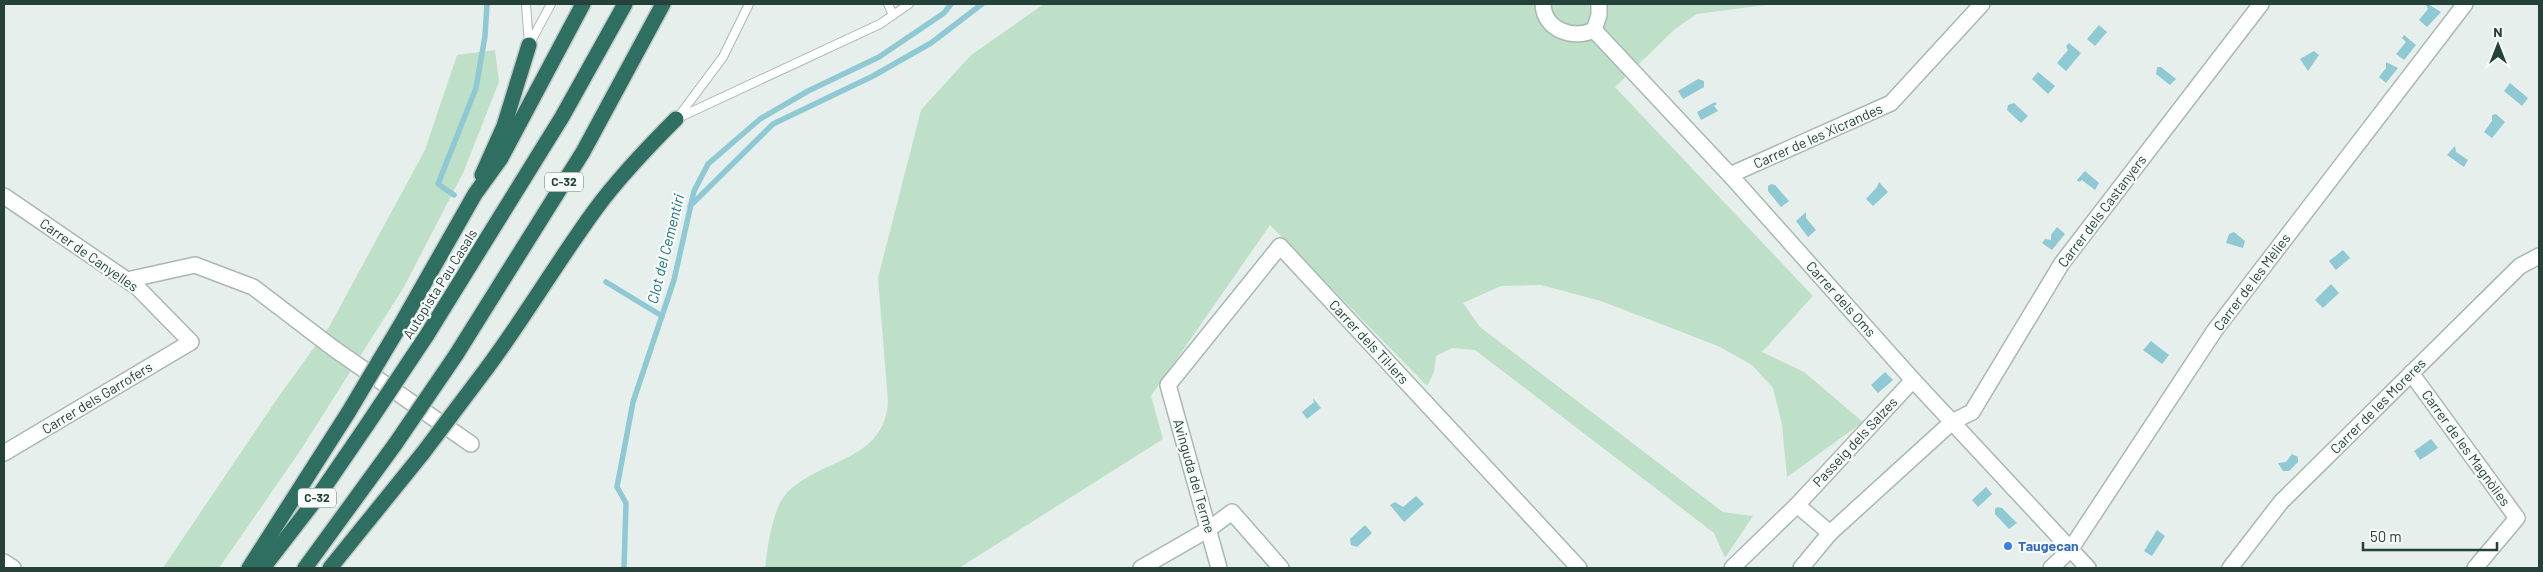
<svg xmlns="http://www.w3.org/2000/svg" width="2543" height="572" viewBox="0 0 2543 572" font-family="Barlow,sans-serif">
<style>
.green{fill:#bfe0c8}
.water{fill:#8ec9d4}
.lines{fill:none;stroke-linecap:round;stroke-linejoin:round}
.stream{stroke:#8ec9d4;stroke-width:5.5}
.service-casing{stroke:#a8b8b2;stroke-width:10}
.minor-casing{stroke:#a8b8b2;stroke-width:18}
.tertiary-casing{stroke:#a8b8b2;stroke-width:18}
.motorway-casing{stroke:#c2cac8;stroke-width:18}
.service{stroke:#fff;stroke-width:8}
.minor{stroke:#fff;stroke-width:15}
.tertiary{stroke:#fff;stroke-width:15}
.motorway{stroke:#2f6f62;stroke-width:15}
.motorway-bridge-casing{stroke:#c2cac8;stroke-width:18;stroke-linecap:butt}
.motorway-bridge{stroke:#2f6f62;stroke-width:15}
.shop-dot{fill:#3f7fe0;stroke:#f7fbf9;stroke-width:2}
.labels{text-anchor:middle;stroke-width:4.5;stroke-linejoin:round;paint-order:stroke}
.shield{fill:#f7fbf9;stroke:#637a73;stroke-width:1}
.shield-label{font-size:12px;font-weight:bold;fill:#24423a}
.street-label{font-size:14px;fill:#24423a;stroke:#f7fbf9}
.shop-label{font-size:14px;font-weight:bold;fill:#366cbe;stroke:#f7fbf9;text-anchor:start}
.water-label{font-size:15px;font-style:italic;fill:#1c6f80;stroke:#f7fbf9}
</style>
<rect width="100%" height="100%" fill="#e6efeb"/>
<g class="green">
<path d="M1044 4H1772L1697 14 1675 29 1615 87 1813 296 1762 352 1804 372 1863 422 1787 477 1782 425 1773 388 1752 365 1718 346 1601 301 1541 285 1501 286 1463 303 1480 327 1723 512 1753 516 1725 558 1714 533 1475 350 1452 348 1436 356 1434 372 1427 386 1270 225 1151 396 1163 439 959 568H765C767 549 773 509 785 495 818 458 884 463 888 402L878 278 921 110 971 55Z"/>
<path d="M495 50 499 82 463 173 404 287 300 451 219 568H163L279 396 329 327 425 150 457 55Z"/>
</g>
<g class="water">
<path d="M2428 4 2441 12 2427 27 2419 20 2428 9 2426 5Z"/>
<path d="M2099 25 2107 32 2095 46 2087 39Z"/>
<path d="M2404 35 2416 45 2404 60 2396 54 2406 42 2402 38Z"/>
<path d="M2069 43 2081 53 2066 71 2057 63 2068 50 2066 46Z"/>
<path d="M2314 51 2319 55 2308 71 2300 59Z"/>
<path d="M2386 62 2398 68 2386 83 2379 77 2386 68Z"/>
<path d="M2157 67H2161L2176 79 2170 85 2156 74Z"/>
<path d="M2038 72 2055 86 2048 94 2032 79Z"/>
<path d="M1698 79 1704 81V87L1683 99 1678 91Z"/>
<path d="M2510 83 2528 98 2522 106 2504 91Z"/>
<path d="M1715 102 1717 104 1714 106 1718 111 1701 120 1697 112Z"/>
<path d="M2014 103 2028 116 2021 123 2007 110 2008 105Z"/>
<path d="M2496 114 2505 122 2492 138 2484 132 2492 121V115Z"/>
<path d="M2455 146 2456 152 2468 160 2464 167 2447 155Z"/>
<path d="M2085 171 2099 183 2095 190 2082 180 2079 182 2077 180Z"/>
<path d="M1879 182 1888 192 1873 206 1866 199 1877 187Z"/>
<path d="M1771 184 1775 185 1789 201 1781 207 1768 191V186Z"/>
<path d="M1806 212V218L1816 230 1808 237 1796 221Z"/>
<path d="M2057 227 2065 234 2052 250 2042 243 2045 239 2051 240V235Z"/>
<path d="M2234 232 2245 241 2243 248 2226 243 2229 234Z"/>
<path d="M2343 250 2350 258 2336 270 2329 261Z"/>
<path d="M2331 284 2339 293 2323 308 2315 300Z"/>
<path d="M2151 341 2169 355 2162 364 2143 350Z"/>
<path d="M1885 372 1893 380 1878 393 1871 385Z"/>
<path d="M1313 398 1321 408 1307 419 1302 412 1314 402Z"/>
<path d="M2431 439 2438 448 2420 460 2414 451Z"/>
<path d="M2292 454 2298 457V462L2289 471H2283L2278 463 2286 462Z"/>
<path d="M1986 487 1992 494 1978 507 1972 500Z"/>
<path d="M1416 496 1424 504 1404 522 1390 505 1395 502 1403 507Z"/>
<path d="M1997 507 2002 508 2017 523 2009 529 1995 514V509Z"/>
<path d="M1365 525 1372 533 1357 547 1351 545 1350 539Z"/>
<path d="M2157 530 2165 536 2152 556 2144 551Z"/>
</g>
<g class="lines">
<g class="stream">
<path d="M454 195 438 184 476 88 485 36 487 4"/>
<path d="M690 206 773 124 873 76 931 43 982 4"/>
<path d="M606 282 662 316"/>
<path d="M624 568 626 503 617 487 633 402 674 280 694 191 708 164 760 119 808 91 879 57 944 13 951 4"/>
</g>
<g class="service-casing">
<g id="service">
<path d="M526 4 529 45"/>
<path d="M888 4 893 15"/>
<path d="M529 45 551 4"/>
<path d="M679 116 723 57 749 4"/>
<path d="M676 119 880 24 909 4"/>
</g>
</g>
<g class="minor-casing">
<g id="minor">
<path d="M1543 4C1544 30 1573 40 1594 30L1599 15V4"/>
<path d="M1594 30 1730 175 1913 380 2088 568"/>
<path d="M1730 175 1891 103 1982 4"/>
<path d="M4 196 137 287 191 342 4 453"/>
<path d="M127 280 195 265 253 287 333 348 471 444"/>
<path d="M2411 373 2517 518 2475 568"/>
<path d="M1797 505 1830 533"/>
<path d="M1141 568 1209 529 1232 512 1281 568"/>
<path d="M1219 568 1168 385 1280 246 1579 568"/>
<path d="M1732 568 1797 505 1913 380"/>
<path d="M1801 568 1830 533 1952 422 1972 412 2062 263 2261 4"/>
<path d="M2051 568 2070 550 2215 330 2465 4"/>
<path d="M2230 568 2281 502 2520 266 2539 256"/>
</g>
</g>
<g class="tertiary-casing">
<path id="tertiary" d="M4 562 13 568"/>
</g>
<g class="motorway-casing">
<g id="motorway">
<path d="M482 175 504 126 529 45"/>
<path d="M404 319 475 194 501 158 583 4"/>
<path d="M427 335 562 117 625 4"/>
<path d="M456 355 583 152 663 4"/>
<path d="M487 368C525 317 557 262 595 210 619 177 647 148 676 119"/>
<path d="M249 568 348 413"/>
<path d="M263 568 317 498 367 425"/>
<path d="M305 568 396 443"/>
<path d="M330 568 423 453"/>
</g>
</g>
<use href="#service" class="service"/>
<use href="#minor" class="minor"/>
<use href="#tertiary" class="tertiary"/>
<use href="#motorway" class="motorway"/>
<g class="motorway-bridge-casing">
<g id="motorway-bridge">
<path d="M348 413 404 319"/>
<path d="M367 425 427 335"/>
<path d="M396 443 456 355"/>
<path d="M423 453 487 368"/>
</g>
</g>
<use href="#motorway-bridge" class="motorway-bridge"/>
</g>
<circle class="shop-dot" cx="2008" cy="546" r="5"/>
<g class="labels">
<g class="shield">
<rect x="545" y="172.5" width="38" height="19" rx="4"/>
<rect x="298" y="488.5" width="38" height="19" rx="4"/>
</g>
<g class="shield-label">
<text x="564" y="186">C-32</text>
<text x="317" y="502">C-32</text>
</g>
<g class="street-label">
<text transform="translate(1818 136) rotate(-24)" y="5">Carrer de les Xicrandes</text>
<text transform="translate(2102 211) rotate(-53)" y="5">Carrer dels Castanyers</text>
<text transform="translate(89 255) rotate(35)" y="5">Carrer de Canyelles</text>
<text transform="translate(2252 282) rotate(-53)" y="5">Carrer de les Mèlies</text>
<text transform="translate(440 284) rotate(-58)" y="5">Autopista Pau Casals</text>
<text transform="translate(1841 299) rotate(48)" y="5">Carrer dels Oms</text>
<text transform="translate(1369 342) rotate(47)" y="5">Carrer dels Til·lers</text>
<text transform="translate(97 398) rotate(-31)" y="5">Carrer dels Garrofers</text>
<text transform="translate(2378 406) rotate(-45)" y="5">Carrer de les Moreres</text>
<text transform="translate(1855 442) rotate(-47)" y="5">Passeig dels Salzes</text>
<text transform="translate(2466 448) rotate(54)" y="5">Carrer de les Magnòlies</text>
<text transform="translate(1194 476) rotate(74)" y="5">Avinguda del Terme</text>
</g>
<g class="shop-label">
<text x="2018" y="551">Taugecan</text>
</g>
<g class="water-label">
<text transform="translate(666 249) rotate(-76)" y="5">Clot del Cementiri</text>
</g>
</g>
<rect width="2543" height="572" fill="none" stroke="#24423a" stroke-width="10"/>
<g transform="translate(2498 45)" stroke="#f7fbf9" stroke-width="4" paint-order="stroke">
<path d="M0-4L9 19L0 12L-9 19Z" fill="#24423a"/>
<text y="-8" font-size="14" font-weight="bold" text-anchor="middle" fill="#24423a">N</text>
</g>
<path d="M2363 542v8h134v-8" fill="none" stroke="#24423a" stroke-width="2.5"/>
<text x="2370" y="542" font-size="15" fill="#24423a" stroke="#f7fbf9" stroke-width="4" paint-order="stroke">50 m</text>
</svg>
